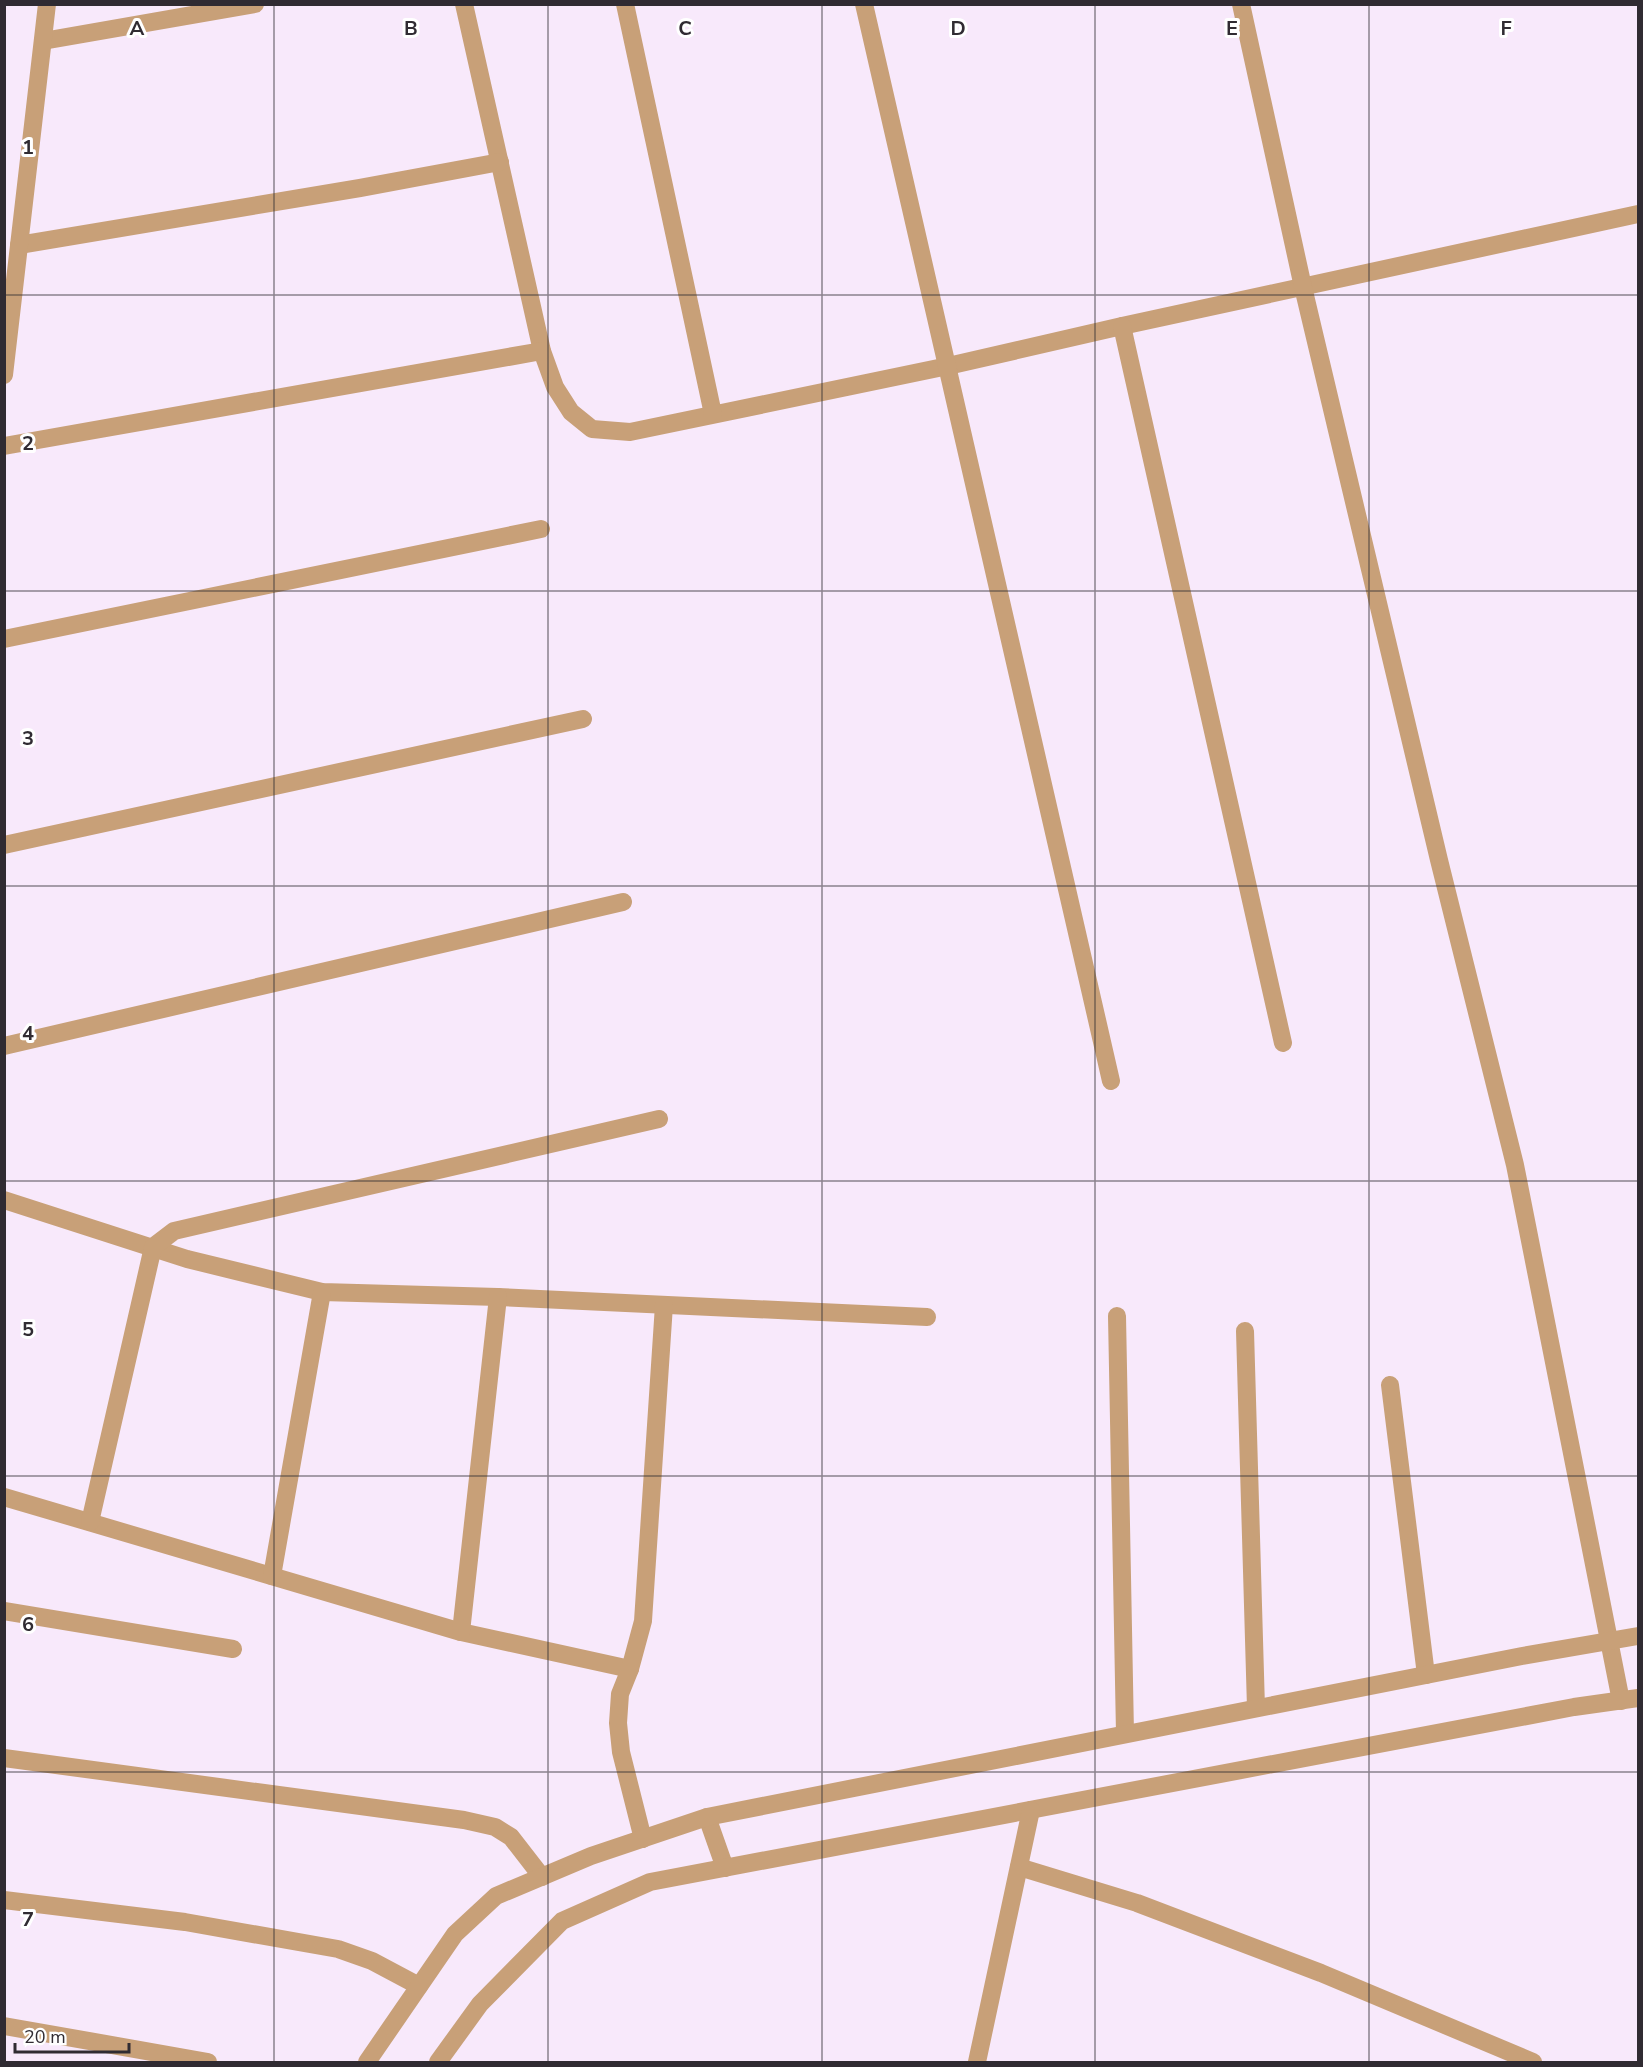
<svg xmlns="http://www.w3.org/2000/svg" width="1643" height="2067" viewBox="0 0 1643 2067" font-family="'Nunito Sans',sans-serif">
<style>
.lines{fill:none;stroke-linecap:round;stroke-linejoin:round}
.minor{stroke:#c8a078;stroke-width:18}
.grid{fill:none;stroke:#302b32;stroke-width:1.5;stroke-opacity:0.55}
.grid-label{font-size:20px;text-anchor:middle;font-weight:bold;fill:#302b32;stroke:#fff;stroke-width:6;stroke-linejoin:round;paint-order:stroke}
</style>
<rect width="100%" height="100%" fill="#f8e9fb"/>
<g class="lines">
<g class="minor">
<path d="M464 4 542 351 555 387 571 412 592 429 630 432 948 366 1122 326 1638 214"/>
<path d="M625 4 713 414"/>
<path d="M864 4 1111 1081"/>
<path d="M1241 4 1303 287 1439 860 1515 1165 1621 1701"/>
<path d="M43 41 255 4"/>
<path d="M19 245 360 188 500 162"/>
<path d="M1122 326 1283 1043"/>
<path d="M4 375 47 4"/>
<path d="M4 446 542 351"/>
<path d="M4 639 541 529"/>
<path d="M4 845 583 719"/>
<path d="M4 1046 623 902"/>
<path d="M4 1200 187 1259 322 1292 498 1297 927 1317"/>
<path d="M1117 1316 1125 1733"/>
<path d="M1245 1331 1256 1708"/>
<path d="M1390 1385 1426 1675"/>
<path d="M4 1497 461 1632 630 1669"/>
<path d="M90 1522 153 1247 174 1231 659 1119"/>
<path d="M272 1576 322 1292"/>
<path d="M4 1611 233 1649"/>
<path d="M461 1632 498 1297"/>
<path d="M4 1758 464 1820 495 1827 511 1837 542 1877"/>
<path d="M707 1817 725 1868"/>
<path d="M643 1839 621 1752 618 1723 620 1694 630 1669 643 1621 664 1305"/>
<path d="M1019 1867 1137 1903 1321 1973 1533 2062"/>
<path d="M4 1900 185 1922 338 1949 372 1961 419 1986"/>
<path d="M4 2026 208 2062"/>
<path d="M367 2062 455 1934 496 1896 591 1856 707 1817 1522 1656 1638 1636"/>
<path d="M438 2062 480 2004 562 1921 650 1882 1574 1707 1638 1698"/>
<path d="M977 2062 1031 1810"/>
</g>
</g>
<path class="grid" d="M274 4V2062M548 4V2062M822 4V2062M1095 4V2062M1369 4V2062M4 295H1638M4 591H1638M4 886H1638M4 1181H1638M4 1476H1638M4 1772H1638"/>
<g class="grid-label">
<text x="137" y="35">A</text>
<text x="411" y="35">B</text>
<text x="685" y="35">C</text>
<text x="958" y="35">D</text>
<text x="1232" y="35">E</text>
<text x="1506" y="35">F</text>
<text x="28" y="154">1</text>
<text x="28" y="450">2</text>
<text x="28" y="745">3</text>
<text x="28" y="1040">4</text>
<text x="28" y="1336">5</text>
<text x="28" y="1631">6</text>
<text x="28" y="1926">7</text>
</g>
<rect width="1643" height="2067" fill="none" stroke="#302b32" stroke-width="12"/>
<path d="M15 2043v9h114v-9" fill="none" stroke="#302b32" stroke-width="3"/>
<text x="24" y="2043" font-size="18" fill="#302b32" stroke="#ffffff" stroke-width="4.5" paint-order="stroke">20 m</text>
</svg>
